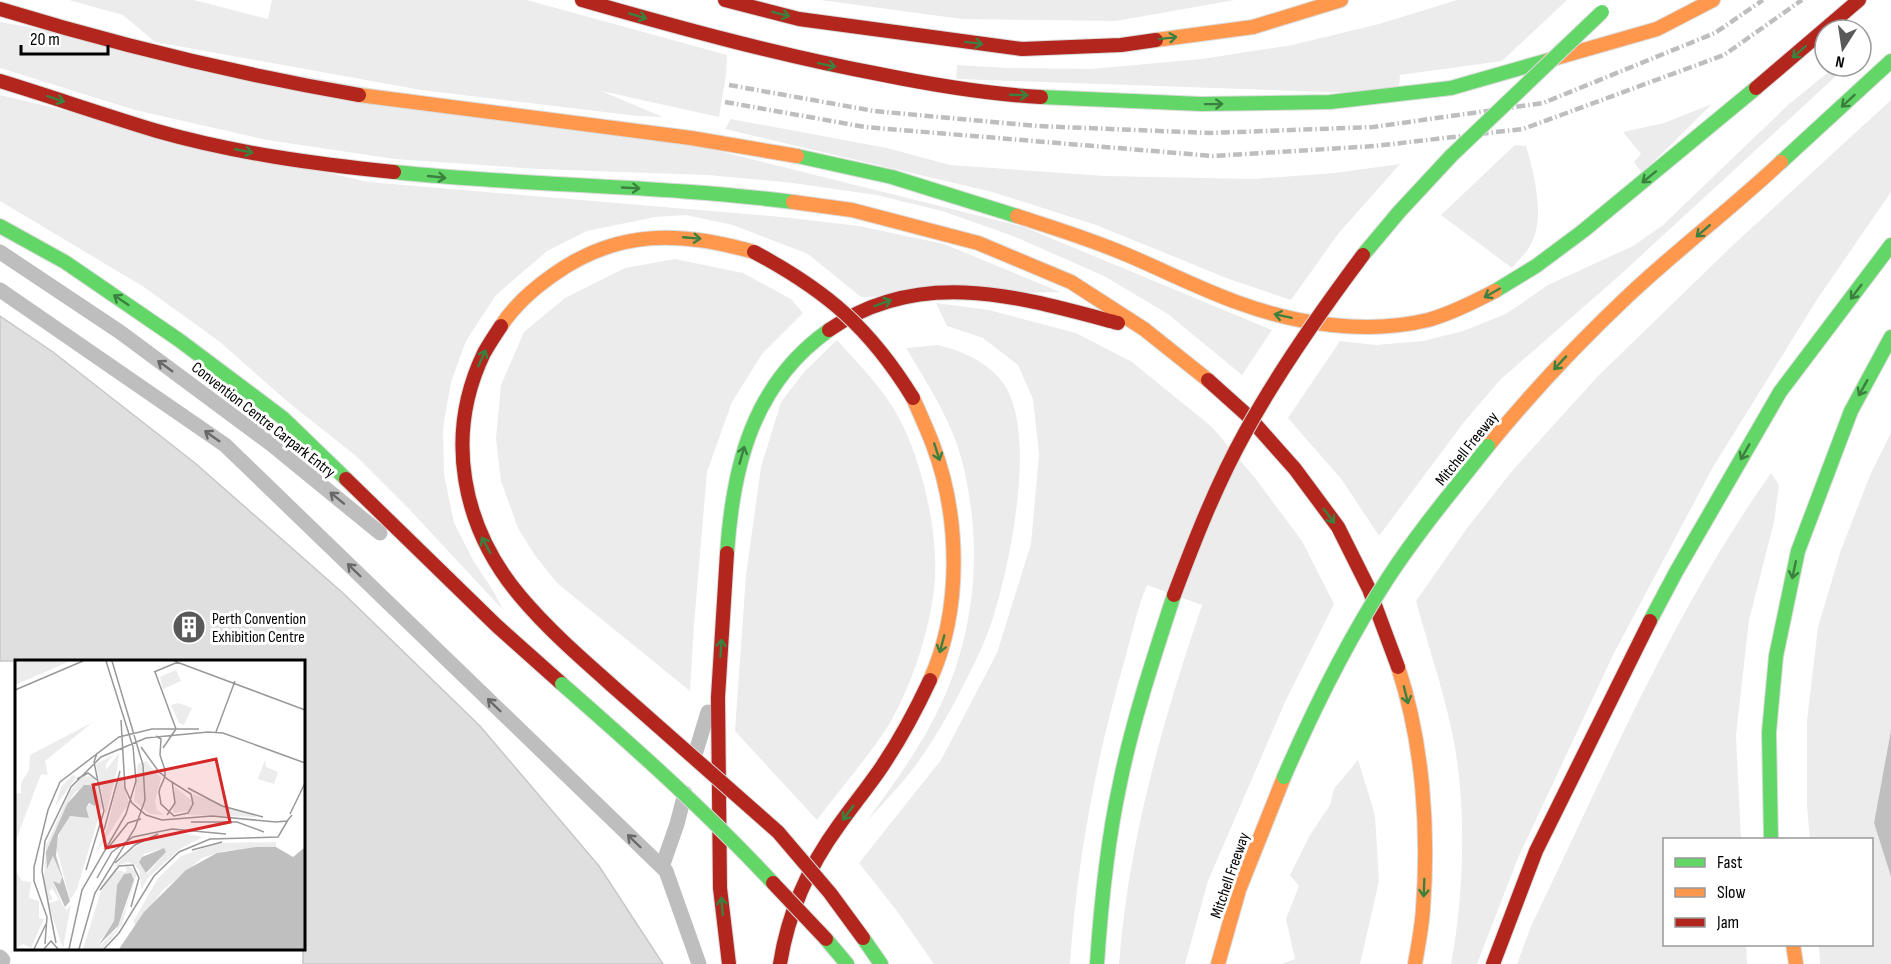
<svg xmlns="http://www.w3.org/2000/svg" width="1891" height="964" viewBox="0 0 1891 964" font-family="'Sofia Sans Condensed',sans-serif">
<style>
.green{fill:#ececec}
.water{fill:#bfbfbf}
.building{fill:#dfdfdf;stroke:#c7c7c7;stroke-width:1.5}
.lines{fill:none;stroke-linecap:round;stroke-linejoin:round}
.fast-casing{stroke:#dbdbdb;stroke-width:16}
.slow-casing{stroke:#dbdbdb;stroke-width:16}
.jam-casing{stroke:#dbdbdb;stroke-width:16}
.lane{stroke:#bebebe;stroke-width:15}
.fast{stroke:#63d668;stroke-width:14}
.slow{stroke:#ff974d;stroke-width:14}
.jam{stroke:#b3261e;stroke-width:14}
.rail{stroke:#bebebe;stroke-width:4.5;stroke-dasharray:9 3 1.5 3;stroke-linecap:butt}
.fast-bridge-casing{stroke:#dbdbdb;stroke-width:16;stroke-linecap:butt}
.jam-bridge-casing{stroke:#dbdbdb;stroke-width:16;stroke-linecap:butt}
.fast-bridge{stroke:#63d668;stroke-width:14}
.jam-bridge{stroke:#b3261e;stroke-width:14}
.oneway{stroke:#3b803e}
.oneway2{stroke:#686868}
.labels{text-anchor:middle;stroke-width:6;stroke-linejoin:round;paint-order:stroke}
.street-label{font-size:16px;fill:#000;stroke:#fff}
.poi-label{font-size:16px;fill:#000;stroke:#fff;text-anchor:start}
.inset-road{fill:none;stroke:#999;stroke-width:1.5}
.view{fill:#d62828;fill-opacity:0.15;stroke:#d62828;stroke-width:3}
.inset-edge{fill:none;stroke:#000;stroke-width:3}
</style>
<rect width="100%" height="100%" fill="#fff"/>
<g class="green">
<path d="M69 0H194L268 19 272 0H527L727 55 726 75 719 117 601 91 663 117 638 116 421 90 155 42 123 15Z"/>
<path d="M820 0H1235L1116 21 962 19Z"/>
<path d="M1457 0H1567L1502 61 1400 75 1399 87 1354 93 956 79 957 65 1008 68 1091 69 1202 59 1292 45 1379 24Z"/>
<path d="M0 22 711 149 1024 227 1272 330 1242 375 1168 314 1104 276 1013 236 942 211 876 195 793 183 708 175 538 169 395 159 267 140 135 110 0 68Z"/>
<path d="M1836 66H1847L1620 275 1501 379 1464 422 1379 536 1342 480 1288 418 1340 341 1376 345 1423 341 1463 331 1506 314 1548 285 1633 246 1663 225 1789 104Z"/>
<path d="M0 95 368 182 782 217 859 226 944 244 1060 292 861 297 808 254 733 225 686 215 655 217 587 231 547 251 496 295 466 341 451 382 443 428 444 474 454 523 473 560 495 594 503 610 410 510 355 455 289 403 220 342 144 287 0 201Z"/>
<path d="M1891 100V192L1816 301 1713 467 1614 653 1518 858 1477 964H1451C1464 897 1467 805 1453 737 1444 691 1428 646 1416 601L1465 531 1512 471 1598 376 1731 247Z"/>
<path d="M1712 104 1642 173 1634 162 1641 154 1623 132 1664 123Z"/>
<path d="M731 119 887 148 950 165 1105 176 1253 179 1335 173 1400 164 1338 234 1291 300 1229 279 1096 225 992 192 725 129Z"/>
<path d="M1515 145 1526 146C1534 173 1545 216 1532 242 1528 252 1518 260 1512 268L1441 215Z"/>
<path d="M675 259 743 273 791 299 803 313 762 354 732 402 707 472 694 624 690 691 557 583 534 554 518 528 501 481 496 439 501 385 524 332 565 298 625 268Z"/>
<path d="M936 303 989 310 1076 333 1132 362 1212 427 1255 478 1302 541 1334 604 1285 702 1208 881 1185 964H1119C1129 838 1162 724 1202 605L1147 585C1137 608 1132 635 1125 659 1096 758 1077 861 1070 964H934L897 911 859 863 941 760 997 653 1031 544 1039 454 1033 399 1018 365 983 338 947 326Z"/>
<path d="M837 340C858 364 884 389 899 418 923 463 940 538 934 589 929 633 911 688 888 726 867 759 840 789 817 820L735 731 746 575 761 467 781 402 805 371Z"/>
<path d="M938 345C963 351 983 360 1000 379 1040 425 1010 564 993 618 986 640 975 663 964 684 952 708 938 733 923 755 907 779 886 800 867 821 889 790 912 759 930 726 975 645 985 551 962 461 952 421 927 383 906 348Z"/>
<path d="M1891 433V730L1874 823 1891 877V964H1820L1819 945 1872 944V840H1810L1807 806V721L1818 627 1841 550 1871 473Z"/>
<path d="M1771 473 1779 485 1774 522 1749 620 1736 735 1741 839 1664 840V944L1746 945 1747 964H1517L1532 924C1606 771 1673 612 1771 473Z"/>
<path d="M1358 760 1375 815 1379 881 1360 964H1281L1295 959 1286 919 1299 886 1290 875 1310 835 1330 805 1334 789Z"/>
</g>
<path class="water" d="M1891 730V877L1874 823Z"/>
<path class="building" d="M0 316 53 352 195 463 344 594 480 726 599 866 663 964H303V661H0Z"/>
<g class="lines">
<g class="fast-casing">
<g id="fast">
<path d="M1041 97 1201 104 1330 102 1451 88 1549 60"/>
<path d="M797 156 892 177 1017 216"/>
<path d="M1781 162 1891 61"/>
<path d="M394 172C527 186 661 185 793 202"/>
<path d="M0 226 65 262 179 340 283 418 346 479"/>
<path d="M1363 255 1399 212 1451 156"/>
<path d="M1495 291 1536 266 1583 231 1756 88"/>
<path d="M727 553C733 465 753 384 829 330"/>
<path d="M1650 621 1676 572 1780 392 1891 245"/>
<path d="M1771 840 1769 732 1776 656 1798 551 1851 411 1891 337"/>
<path d="M863 938 881 964"/>
<path d="M826 939 847 964"/>
<path d="M1097 964C1101 903 1107 843 1120 783 1133 719 1154 657 1174 595"/>
</g>
</g>
<g class="slow-casing">
<g id="slow">
<path d="M1156 40 1253 27 1341 0"/>
<path d="M1549 60 1657 29 1713 0"/>
<path d="M359 95 691 138 797 156"/>
<path d="M793 202 852 210 978 243 1071 282 1144 329 1208 380"/>
<path d="M1017 216C1054 228 1090 239 1125 254 1163 270 1200 289 1239 303 1297 324 1366 335 1428 320 1450 314 1474 302 1495 291"/>
<path d="M501 326C514 306 533 289 553 275 617 229 681 231 754 252"/>
<path d="M913 398C920 414 927 429 933 445 960 517 962 610 930 680"/>
<path d="M1488 446C1532 392 1578 343 1629 295 1678 249 1732 208 1781 162"/>
<path d="M1398 667C1423 743 1429 829 1423 909 1422 927 1418 946 1415 964"/>
<path d="M1793 944 1796 964"/>
<path d="M1218 964 1239 890 1284 777"/>
</g>
</g>
<g class="jam-casing">
<g id="jam">
<path d="M582 0C680 28 778 55 879 74 933 85 986 94 1041 97"/>
<path d="M725 0 799 19 1022 49 1121 45 1156 40"/>
<path d="M0 9C118 45 237 74 359 95"/>
<path d="M0 81C52 97 104 115 157 131 234 153 315 164 394 172"/>
<path d="M1756 88 1859 0"/>
<path d="M501 326C495 335 489 344 484 353 444 436 462 527 520 596 551 633 589 665 625 697"/>
<path d="M829 330C920 266 1020 297 1118 323"/>
<path d="M1208 380 1247 415 1295 469 1338 527 1369 589 1398 667"/>
<path d="M346 479 497 626 562 684"/>
<path d="M727 553 718 697 720 888 729 964"/>
<path d="M780 964C788 913 809 866 839 825 853 805 869 786 883 765 901 738 916 710 930 680"/>
<path d="M1493 964 1536 851 1650 621"/>
</g>
</g>
<g class="lane">
<path d="M0 252 120 332 271 444 380 533"/>
<path d="M0 290 225 445 666 871 699 964"/>
<path d="M694 758 708 712"/>
<path d="M662 867 677 824 685 793"/>
<path d="M0 957 3 960"/>
</g>
<use href="#fast" class="fast"/>
<use href="#slow" class="slow"/>
<use href="#jam" class="jam"/>
<g class="rail">
<path d="M729 85 874 111 1037 126 1210 133 1373 127 1543 103 1715 33 1763 0"/>
<path d="M725 102 865 127 1213 156 1375 146 1523 129 1724 55 1802 0"/>
</g>
<g class="fast-bridge-casing">
<g id="fast-bridge">
<path d="M1451 156 1602 12"/>
<path d="M562 684C635 748 707 812 773 883"/>
<path d="M1284 777C1314 708 1347 641 1388 578 1418 532 1454 489 1488 446"/>
</g>
</g>
<g class="jam-bridge-casing">
<g id="jam-bridge">
<path d="M754 252C827 291 870 328 913 398"/>
<path d="M1174 595C1195 539 1217 483 1246 431 1280 369 1321 311 1363 255"/>
<path d="M625 697 778 832 830 893 863 938"/>
<path d="M773 883 826 939"/>
</g>
</g>
<use href="#fast-bridge" class="fast-bridge"/>
<use href="#jam-bridge" class="jam-bridge"/>
</g>
<defs><path id="oneway-shaft" d="M-6 0H5M1.5-3L5.5 0L1.5 3" fill="none" stroke-width="1.6" stroke-linecap="round" stroke-linejoin="round" transform="scale(1.5)"/></defs>
<g class="oneway">
<use href="#oneway-shaft" transform="translate(781 14) rotate(14)"/>
<use href="#oneway-shaft" transform="translate(638 16) rotate(16)"/>
<use href="#oneway-shaft" transform="translate(1168 38) rotate(-7)"/>
<use href="#oneway-shaft" transform="translate(974 43) rotate(7)"/>
<use href="#oneway-shaft" transform="translate(1799 52) rotate(139)"/>
<use href="#oneway-shaft" transform="translate(827 65) rotate(12)"/>
<use href="#oneway-shaft" transform="translate(1019 95) rotate(2)"/>
<use href="#oneway-shaft" transform="translate(56 99) rotate(18)"/>
<use href="#oneway-shaft" transform="translate(1848 101) rotate(137)"/>
<use href="#oneway-shaft" transform="translate(1214 104) rotate(-1)"/>
<use href="#oneway-shaft" transform="translate(244 151) rotate(11)"/>
<use href="#oneway-shaft" transform="translate(437 177) rotate(6)"/>
<use href="#oneway-shaft" transform="translate(1649 177) rotate(141)"/>
<use href="#oneway-shaft" transform="translate(631 188) rotate(3)"/>
<use href="#oneway-shaft" transform="translate(1703 231) rotate(139)"/>
<use href="#oneway-shaft" transform="translate(692 238) rotate(5)"/>
<use href="#oneway-shaft" transform="translate(1856 292) rotate(127)"/>
<use href="#oneway-shaft" transform="translate(1492 293) rotate(150)"/>
<use href="#oneway-shaft" transform="translate(121 300) rotate(-146)"/>
<use href="#oneway-shaft" transform="translate(883 303) rotate(-20)"/>
<use href="#oneway-shaft" transform="translate(1283 316) rotate(-168)"/>
<use href="#oneway-shaft" transform="translate(482 358) rotate(-65)"/>
<use href="#oneway-shaft" transform="translate(1560 363) rotate(133)"/>
<use href="#oneway-shaft" transform="translate(1863 388) rotate(119)"/>
<use href="#oneway-shaft" transform="translate(937 452) rotate(72)"/>
<use href="#oneway-shaft" transform="translate(1745 452) rotate(120)"/>
<use href="#oneway-shaft" transform="translate(742 455) rotate(-74)"/>
<use href="#oneway-shaft" transform="translate(1329 516) rotate(54)"/>
<use href="#oneway-shaft" transform="translate(486 545) rotate(-119)"/>
<use href="#oneway-shaft" transform="translate(1794 570) rotate(102)"/>
<use href="#oneway-shaft" transform="translate(942 644) rotate(105)"/>
<use href="#oneway-shaft" transform="translate(721 648) rotate(-86)"/>
<use href="#oneway-shaft" transform="translate(1406 695) rotate(76)"/>
<use href="#oneway-shaft" transform="translate(848 813) rotate(127)"/>
<use href="#oneway-shaft" transform="translate(1424 888) rotate(92)"/>
<use href="#oneway-shaft" transform="translate(722 906) rotate(-95)"/>
</g>
<g class="oneway2">
<use href="#oneway-shaft" transform="translate(165 366) rotate(-144)"/>
<use href="#oneway-shaft" transform="translate(212 436) rotate(-145)"/>
<use href="#oneway-shaft" transform="translate(337 498) rotate(-141)"/>
<use href="#oneway-shaft" transform="translate(354 570) rotate(-136)"/>
<use href="#oneway-shaft" transform="translate(494 705) rotate(-136)"/>
<use href="#oneway-shaft" transform="translate(634 841) rotate(-136)"/>
</g>
<defs>
<g id="building-disc" transform="scale(1.725)"><circle r="9.5" fill="#595959" stroke="#fff"/><path d="M-4-6H4V6H1V3H-1V6H-4ZM-2.5-4.3h1.7v1.8h-1.7ZM.8-4.3h1.7v1.8H.8ZM-2.5-1h1.7V.8h-1.7ZM.8-1h1.7V.8H.8Z" fill="#fff"/></g>
</defs>
<g fill-rule="evenodd">
<use href="#building-disc" x="189" y="627"/>
</g>
<g class="labels">
<g class="street-label">
<text transform="translate(264 419) rotate(38)" y="6">Convention Centre Carpark Entry</text>
<text transform="translate(1466 448) rotate(-51)" y="6">Mitchell Freeway</text>
<text transform="translate(1229 875) rotate(-71)" y="6">Mitchell Freeway</text>
</g>
<g class="poi-label">
<text x="212" y="624">Perth Convention<tspan x="212" dy="18">Exhibition Centre</tspan></text>
</g>
</g>
<g transform="translate(15 660)">
<rect width="290" height="290" fill="#fff"/>
<path d="M0 1H55L0 25ZM161 10 166 21 148 29 145 17ZM163 43 177 48 169 65 164 63 156 45ZM78 62 30 101 33 115 26 114 0 183V134L6 133V123L14 110 15 95ZM104 93 102 110 91 155 81 104 98 95 91 104V110ZM250 100 251 107 263 112 259 124 243 119ZM131 101 146 118 140 141 142 150 149 155 135 154 119 141 123 104ZM105 113 114 143 80 195 92 168ZM58 115 62 116 40 147 46 127ZM68 116 79 117 87 146 62 229 55 240 41 186 47 165 55 156 74 158 70 148 77 143 62 130 52 144 31 192 32 209 38 196 47 217 45 225 39 224 47 244 52 250 56 244 48 289 33 243 44 240 37 228 34 232 38 239 33 241 29 219 31 186 55 131ZM160 127 176 140 174 151 158 153ZM178 134 243 157 173 155ZM172 174 188 177 166 188 133 218 126 230 125 212 120 205 113 202 99 207 115 190 141 176ZM145 189 151 192 132 214 124 201 129 194ZM261 182V187L209 191 187 198 148 230 121 265 118 262 143 218 166 196 203 183ZM111 204 122 212 107 264 88 289H68L86 231 99 210 111 212ZM116 213 119 220 111 247 101 270 85 286 83 284 99 261 102 225 109 214ZM0 210 7 221 16 222 14 238 24 241V258L29 259 16 288 8 284 0 289Z" fill="#ececec" fill-rule="evenodd"/>
<path d="M69 125H75L81 134 80 146 74 143 71 148 74 158 55 156 43 175 41 196 55 241 50 247 38 221 45 224 47 217 38 196 32 209 31 192 52 144ZM241 187H261L278 197 289 188V289H104L129 252 171 210 202 193ZM149 188 151 192 131 213 124 202 127 197ZM116 213 119 220 103 266 83 286 99 261 102 225 109 214Z" fill="#bfbfbf"/>
<path class="inset-road" d="M159 1 290 50M139 12 163 2M140 12 161 69M0 30 68 1M106 60 110 128 117 143 131 155 147 160 197 156 261 162 272 161 277 155M201 72 220 21M126 87 144 112 148 115 152 119 176 134 178 144 173 153 159 156 146 144 144 132 145 128 149 119 150 116V110L145 95 146 79 141 76M148 88 161 69M62 119 73 113 82 120M173 128 207 146 248 157M275 154 290 123M152 155 160 143 157 121M176 162H222L249 172M89 170 105 111M93 188 113 163 126 159M177 190 207 182M100 203 120 185 143 174M71 210 89 151 79 102 82 93M82 218 97 192 118 177 157 169 211 174M85 230 104 206 118 205 124 218 116 247M41 283 27 211 30 181 56 127 86 97 131 78 193 72 208 73 290 103M30 284 32 257 19 221V207L33 150 45 122 104 77 137 69H184M19 289 32 262M29 289 36 281 43 289M54 289 67 230 111 154 121 121 118 87 91 1M64 289 80 233 120 168 130 140 128 105 97 1M89 289 104 273 139 216 164 192 195 179 263 177 273 160"/>
<path class="view" d="M201 99 215 162 91 188 78 125Z"/>
<rect width="290" height="290" class="inset-edge"/>
</g>
<rect x="1663" y="838" width="210" height="108" fill="#ffffff" stroke="#999999" stroke-width="1.5"/>
<rect x="1675" y="858" width="30" height="9" fill="#63d668" stroke="#999999" stroke-width="1.5"/>
<text x="1717" y="868" font-size="18" fill="#000000">Fast</text>
<rect x="1675" y="888" width="30" height="9" fill="#ff974d" stroke="#999999" stroke-width="1.5"/>
<text x="1717" y="898" font-size="18" fill="#000000">Slow</text>
<rect x="1675" y="918" width="30" height="9" fill="#b3261e" stroke="#999999" stroke-width="1.5"/>
<text x="1717" y="928" font-size="18" fill="#000000">Jam</text>
<g transform="translate(1843 48) rotate(192)"><circle r="28" fill="#ffffff" stroke="#999999" stroke-width="1.5"/>
<path d="M0-4.5L10 22L0 15L-10 22Z" fill="#595959"/>
<text y="-9" font-size="16" font-weight="bold" text-anchor="middle" fill="#000000">N</text>
</g>
<path d="M21 45v9h87v-9" fill="none" stroke="#000000" stroke-width="3"/>
<text x="30" y="45" font-size="18" fill="#000000" stroke="#ffffff" stroke-width="4.5" paint-order="stroke">20 m</text>
</svg>
